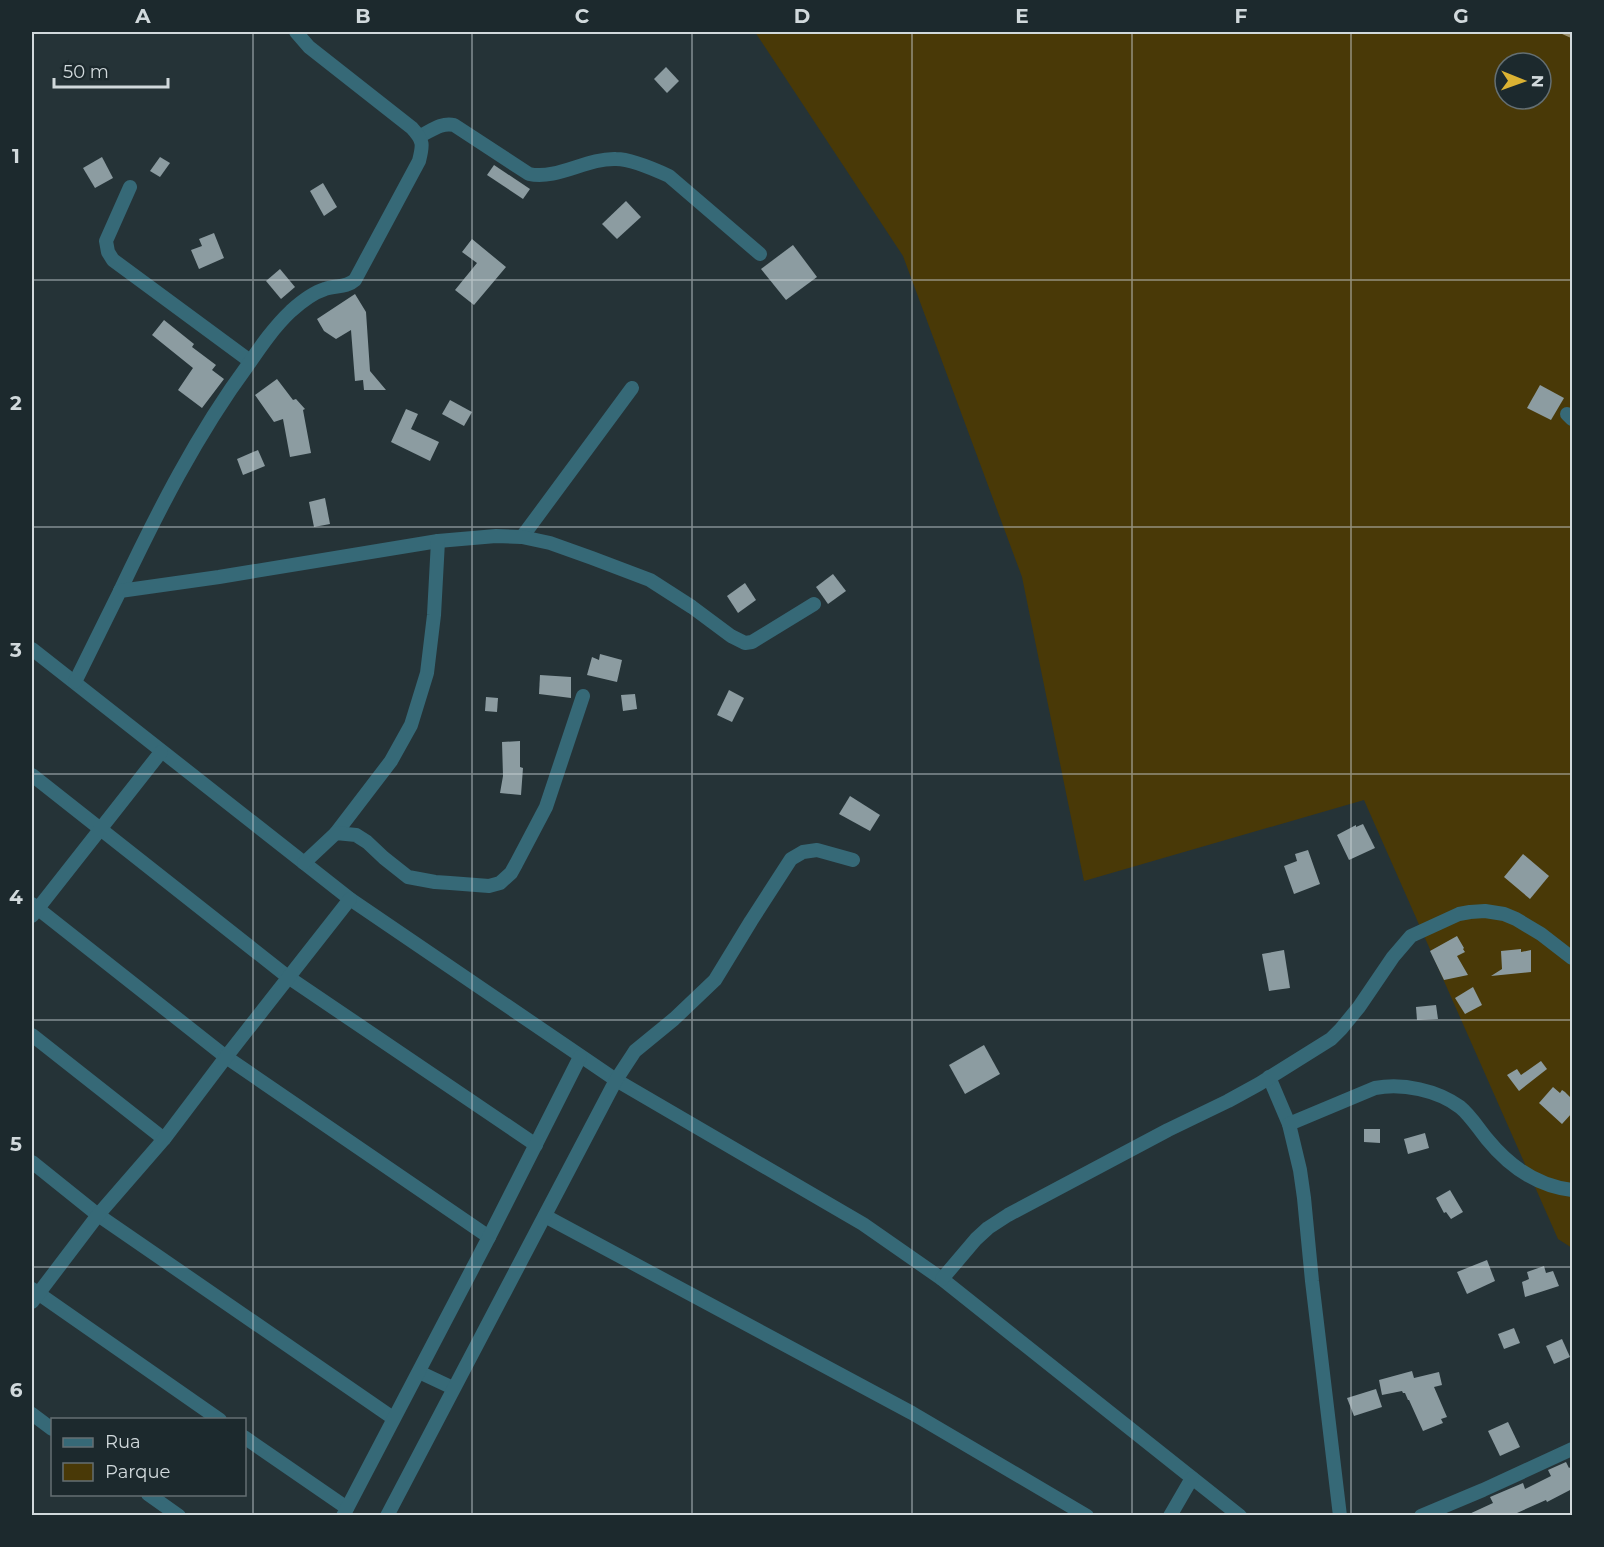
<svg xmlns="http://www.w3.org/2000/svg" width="1604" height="1547" viewBox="0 0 1604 1547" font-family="Montserrat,sans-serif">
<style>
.green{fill:#493907;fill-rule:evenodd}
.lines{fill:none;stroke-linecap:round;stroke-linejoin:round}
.stream{stroke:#9a906e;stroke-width:4.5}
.building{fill:#8c9ca1}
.minor{stroke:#366977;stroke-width:14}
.grid{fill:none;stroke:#d1d9dc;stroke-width:1.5;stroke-opacity:0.55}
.neatline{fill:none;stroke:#d1d9dc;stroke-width:2}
.grid-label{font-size:20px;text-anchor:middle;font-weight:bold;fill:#d1d9dc}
</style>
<rect width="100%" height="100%" fill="#253337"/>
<path class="green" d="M755 32H1572V1248L1558 1239 1364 800 1084 881 1022 577 903 256ZM1505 63H1541V99H1505Z"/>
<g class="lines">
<path class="stream" d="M1563 32 1572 36"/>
</g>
<g class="building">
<path d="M666 67 679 81 667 93 654 79Z"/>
<path d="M102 157 113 178 95 188 83 168Z"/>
<path d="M160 157 170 163 160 177 150 171Z"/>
<path d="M494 165 530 189 523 199 487 175Z"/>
<path d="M323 183 337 207 324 216 310 191Z"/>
<path d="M626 201 641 217 617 239 602 224Z"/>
<path d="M214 233 224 258 199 269 191 250 202 246 199 239Z"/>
<path d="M472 239 506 267 474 305 455 290 477 263 462 252Z"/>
<path d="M793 245 817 277 786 300 761 269Z"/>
<path d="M280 269 295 287 281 299 266 281Z"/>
<path d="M355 294 366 312 370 371 386 390H364L363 380 355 381 351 330 336 339 324 331 317 319Z"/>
<path d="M164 320 194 344 192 347 216 365 212 370 224 379 202 408 178 390 193 368 152 335Z"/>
<path d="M277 379 293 400 296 399 305 409 303 410 311 453 290 457 283 419 274 422 255 395Z"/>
<path d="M1540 385 1564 398 1551 420 1527 408Z"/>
<path d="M450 400 472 412 464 426 442 414Z"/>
<path d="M406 409 418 414 411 429 439 442 430 461 391 442Z"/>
<path d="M258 450 265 466 243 475 237 459Z"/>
<path d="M325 498 330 524 314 527 309 502Z"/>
<path d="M833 574 846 591 828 604 816 587Z"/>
<path d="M745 583 756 600 738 613 727 596Z"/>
<path d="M600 654 622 660 617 682 587 675 592 657 599 660Z"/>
<path d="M540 675 571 677V698L539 694Z"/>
<path d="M729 690 744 698 732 722 717 715Z"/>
<path d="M635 694 637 709 623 711 621 695Z"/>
<path d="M486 697 498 698 497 712 485 711Z"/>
<path d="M520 741V767L523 768 521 795 500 793 503 776 502 742Z"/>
<path d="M850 796 880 815 870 831 839 814Z"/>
<path d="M1363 824 1375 848 1349 860 1337 835 1356 825V827Z"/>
<path d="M1308 850 1320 884 1294 894 1284 866 1297 861 1295 854Z"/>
<path d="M1523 854 1549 876 1530 899 1504 877Z"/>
<path d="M1457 936 1464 948 1463 949 1465 952 1457 956 1468 975 1444 980 1430 951Z"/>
<path d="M1521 949V952L1531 950V972L1491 976 1502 969 1501 951Z"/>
<path d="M1284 950 1290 988 1269 991 1262 954Z"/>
<path d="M1473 987 1482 1005 1465 1014 1455 998Z"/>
<path d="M1436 1005 1438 1019 1417 1020 1416 1007Z"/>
<path d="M984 1045 1000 1074 965 1094 949 1065Z"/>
<path d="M1541 1061 1547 1069 1519 1091 1507 1075 1517 1069 1521 1075Z"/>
<path d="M1553 1087 1560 1093 1562 1090 1565 1092 1572 1099V1113L1562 1124 1539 1103Z"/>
<path d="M1364 1129H1380V1143L1364 1142Z"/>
<path d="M1425 1133 1429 1148 1408 1154 1404 1139Z"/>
<path d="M1450 1190 1463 1212 1451 1219 1446 1212 1444 1213 1436 1198Z"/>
<path d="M1487 1260 1495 1281 1467 1294 1457 1272Z"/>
<path d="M1544 1266 1546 1273 1553 1271 1559 1286 1525 1297 1522 1282 1529 1279 1527 1272Z"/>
<path d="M1514 1328 1520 1343 1504 1349 1498 1334Z"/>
<path d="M1562 1339 1570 1357 1554 1364 1546 1346Z"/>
<path d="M1412 1371 1414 1378 1439 1372 1442 1385 1434 1387 1447 1417 1441 1419 1443 1423 1423 1431 1409 1400H1408L1405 1393H1403L1402 1391 1382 1395 1379 1380Z"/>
<path d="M1376 1389 1382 1407 1354 1416 1347 1398Z"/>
<path d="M1508 1422 1520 1447 1500 1456 1488 1431Z"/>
<path d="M1566 1462 1569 1468 1572 1466V1489L1547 1502 1546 1500 1517 1513 1518 1515H1467L1493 1503 1490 1497 1523 1483 1525 1489 1551 1476 1548 1470Z"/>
</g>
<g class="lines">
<g class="minor">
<path d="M420 136C431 131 441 122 454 125L529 174C558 180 586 158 616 159 630 159 656 170 669 176L760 254"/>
<path d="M130 187 106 241 108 252 113 260 250 361"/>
<path d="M1567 414 1572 419"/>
<path d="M522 537 632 388"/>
<path d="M120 591C157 513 197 434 248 365 261 346 274 327 291 311 301 302 312 293 325 289 336 285 346 288 355 280L419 161C423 145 424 141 412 128L309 47 296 32"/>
<path d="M32 649 350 899 616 1080 863 1224 942 1279 1240 1516"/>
<path d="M75 682 120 591 219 577 438 541 496 536 522 537 550 543 592 558 650 580 692 607 731 636 745 643 752 642 814 604"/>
<path d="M32 775 288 977 536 1145"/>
<path d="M336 833 391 761 411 725 427 673 434 615 438 541"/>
<path d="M304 863 336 833 356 835 367 842 384 858 408 877 435 882 450 883 489 886 500 883 511 873 516 864 546 807 583 696"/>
<path d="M32 904 226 1057 489 1237"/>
<path d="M32 916 161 752"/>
<path d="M32 1035 164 1139"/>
<path d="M1269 1077 1289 1124"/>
<path d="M32 1162 98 1215 393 1418"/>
<path d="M545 1216 912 1413 1087 1516"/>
<path d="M942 1279 976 1239 988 1228 1008 1215 1168 1130 1228 1101 1259 1084 1331 1039 1341 1029 1359 1007 1393 957 1411 936 1459 914 1470 912 1485 911 1504 914 1516 919 1541 934 1572 958"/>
<path d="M32 1289 220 1420"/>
<path d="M32 1302 98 1215 164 1139 226 1057 350 899"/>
<path d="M419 1372 453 1388"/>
<path d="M32 1414 52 1429"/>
<path d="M244 1437 347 1508"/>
<path d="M148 1494 179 1516"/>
<path d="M343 1516 489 1237 580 1057"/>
<path d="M387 1516 616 1080 635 1051 674 1019 715 980 751 921 791 859 803 852 817 850 853 860"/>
<path d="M1170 1516 1192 1478"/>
<path d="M1340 1516 1312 1281 1304 1198 1300 1170 1289 1124 1375 1088C1403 1083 1437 1090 1460 1107 1470 1115 1478 1128 1487 1139 1509 1166 1537 1186 1572 1190"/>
<path d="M1421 1516 1483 1490 1572 1449"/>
</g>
</g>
<path class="grid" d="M253 32V1516M472 32V1516M692 32V1516M912 32V1516M1132 32V1516M1351 32V1516M32 280H1572M32 527H1572M32 774H1572M32 1020H1572M32 1267H1572"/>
<rect width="1604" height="1547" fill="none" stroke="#1c292d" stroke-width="66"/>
<rect x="51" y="1418" width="195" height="78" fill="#1c292d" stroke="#646f73" stroke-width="1.5"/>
<rect x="63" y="1438" width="30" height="9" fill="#366977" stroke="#646f73" stroke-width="1.5"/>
<text x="105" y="1448" font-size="18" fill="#d1d9dc">Rua</text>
<rect x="63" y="1463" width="30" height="18" fill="#493907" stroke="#646f73" stroke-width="1.5"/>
<text x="105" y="1478" font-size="18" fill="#d1d9dc">Parque</text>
<g transform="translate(1523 81) rotate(91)"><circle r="28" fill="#1c292d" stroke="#646f73" stroke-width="1.5"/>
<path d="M0-4.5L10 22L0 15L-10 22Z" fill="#dbb233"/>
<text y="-9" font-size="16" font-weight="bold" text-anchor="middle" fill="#d1d9dc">N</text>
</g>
<path d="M54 78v9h114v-9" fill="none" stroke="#d1d9dc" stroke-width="3"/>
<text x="63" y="78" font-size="18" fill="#d1d9dc" stroke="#1c292d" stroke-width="4.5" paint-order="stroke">50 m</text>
<rect x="33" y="33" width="1538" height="1481" class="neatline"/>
<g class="grid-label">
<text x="143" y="23">A</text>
<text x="363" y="23">B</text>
<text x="582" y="23">C</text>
<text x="802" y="23">D</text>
<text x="1022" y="23">E</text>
<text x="1241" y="23">F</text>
<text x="1461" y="23">G</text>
<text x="16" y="163">1</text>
<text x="16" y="410">2</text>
<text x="16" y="657">3</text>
<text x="16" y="904">4</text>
<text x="16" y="1151">5</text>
<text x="16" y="1397">6</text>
</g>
</svg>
